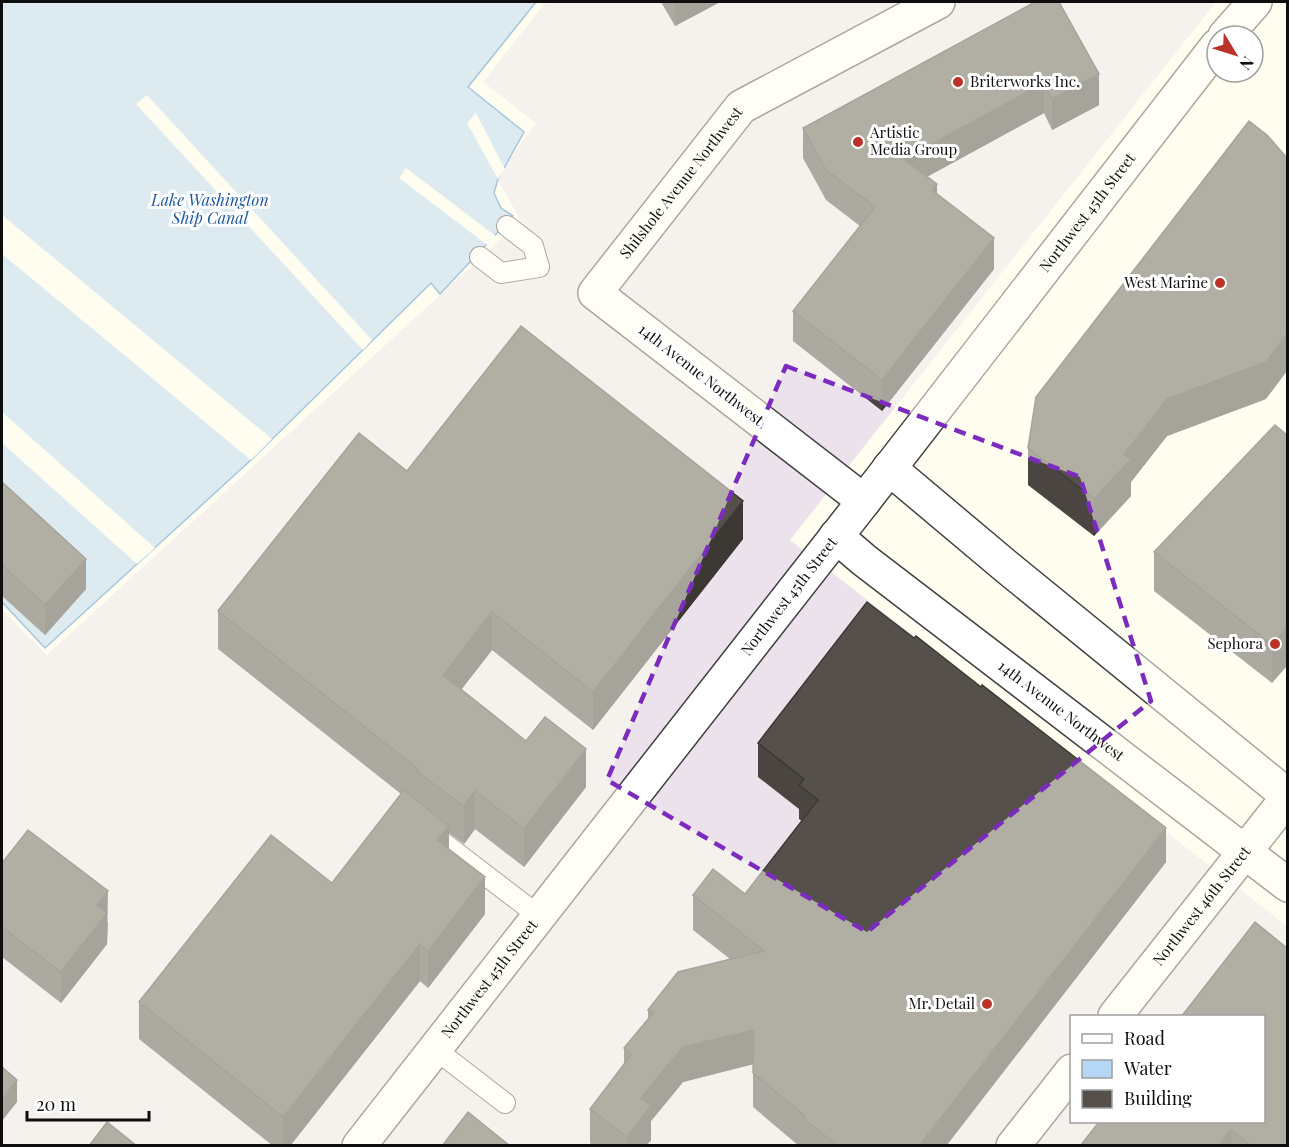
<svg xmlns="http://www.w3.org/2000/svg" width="1289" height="1147" viewBox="0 0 1289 1147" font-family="'Playfair Display',serif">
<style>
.industrial{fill:#ece2ec;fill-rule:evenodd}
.water{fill:#b5d6f4;stroke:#3e83c9;stroke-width:1.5}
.pier{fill:#fefdef}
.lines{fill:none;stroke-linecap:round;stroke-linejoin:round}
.service-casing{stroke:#414141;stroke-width:22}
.minor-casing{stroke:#414141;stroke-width:36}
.tertiary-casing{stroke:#414141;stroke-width:36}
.service{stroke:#fff;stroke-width:20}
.minor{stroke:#fff;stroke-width:33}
.tertiary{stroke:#fff;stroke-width:33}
.wall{fill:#4a4540}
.shaded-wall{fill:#3c3834}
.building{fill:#56504a;stroke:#3c3834;stroke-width:1.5}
.marked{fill:none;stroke:#7b2cbf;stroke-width:4.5;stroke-dasharray:12 8;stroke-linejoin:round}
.poi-dot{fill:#b9332a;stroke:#fff;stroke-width:2}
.labels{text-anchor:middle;stroke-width:6;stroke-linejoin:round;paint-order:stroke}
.poi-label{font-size:15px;fill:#0e0e0e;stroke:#fff;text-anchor:end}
.street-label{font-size:15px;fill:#0e0e0e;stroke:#fff}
.water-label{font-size:16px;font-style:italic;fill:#1b559b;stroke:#fff}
</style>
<rect width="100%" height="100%" fill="#fefdef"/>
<path class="industrial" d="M546 2H1216L790 540 1287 926V1145H2V610L47 655 521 221 497 178 536 123 483 82ZM1072 1016H1264V1122H1072Z"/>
<path class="water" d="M2 2H536L468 87 524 132 498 179 494 193 501 208 513 216 440 294 431 283 251 460 45 648 2 602Z"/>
<g class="pier">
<path d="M147 95 372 340 363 350 136 104Z"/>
<path d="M476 113 505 169 498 179 467 123Z"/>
<path d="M406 168 497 237 490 247 399 178Z"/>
<path d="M2 215 272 439 251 460 2 254Z"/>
<path d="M2 412 155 548 137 564 2 443Z"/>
</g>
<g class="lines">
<g class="service-casing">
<g id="service">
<path d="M480 257 501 273 539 267 533 246 507 226"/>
<path d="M428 831 539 916"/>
<path d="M435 1049 505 1103"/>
</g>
</g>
<g class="minor-casing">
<g id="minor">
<path d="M1225 36 1255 2"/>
<path d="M889 468 1008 568 1288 796"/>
<path id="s1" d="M864 501 595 293 741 107 938 2"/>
<path id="s2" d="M836 536 864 560 1288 885"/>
<path id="s3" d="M359 1146 864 501 1217 46"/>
</g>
</g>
<g class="tertiary-casing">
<g id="tertiary">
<path id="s4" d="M1115 1016 1288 797"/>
<path d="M1013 1146 1072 1071"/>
</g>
</g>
<use href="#service" class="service"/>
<use href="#minor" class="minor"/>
<use href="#tertiary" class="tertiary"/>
</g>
<g class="wall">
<path d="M661 2H720L675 26Z"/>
<path d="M1035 2 1099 105 1052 130 1044 113 927 177 937 194 994 269 882 411 793 341V311L860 226 826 200 803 158V128Z"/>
<path d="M1266 399 1167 436 1131 482V496L1094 536 1028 485V448Z"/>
<path d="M1275 425 1272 683 1154 591V552Z"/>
<path d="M407 471 743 539 593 730 492 650 461 690 526 741 586 787 524 867 475 829 464 844 449 833V849L485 914 428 988 420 981 290 1146H273L139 1039V1002L332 883 401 794 218 649V611Z"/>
<path d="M2 482 86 589 45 635 2 596Z"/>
<path d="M758 743 1166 862 946 1146H799L753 1107V1064L683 1082 651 1121V1140L646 1146H593L590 1143V1109L624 1064V1048L648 1019V1010L730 959 693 930V895L745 894 802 821 799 819V809L758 777Z"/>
<path d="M2 863 108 922 107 944 61 1003 2 957Z"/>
<path d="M1287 948V1146H1080Z"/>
</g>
<g class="shaded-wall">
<path d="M675 2H720L675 26Z"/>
<path d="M1099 74V105L1052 130V99Z"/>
<path d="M1044 83V113L904 189V159Z"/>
<path d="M937 184V215L932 190Z"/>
<path d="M994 238V269L882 411V380Z"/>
<path d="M1287 334V371L1266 399 1167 436 1131 482V496L1094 536V499L1124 454 1167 399Z"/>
<path d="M743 501V539L593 730V692Z"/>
<path d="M86 559V589L45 635V605Z"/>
<path d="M492 612V650L443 713V675Z"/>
<path d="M1287 627V666L1272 683V645Z"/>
<path d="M586 749V787L524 867V829Z"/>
<path d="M475 791V829L464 844V806Z"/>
<path d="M449 826V862L437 840Z"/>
<path d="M1166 828V862L946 1146H919Z"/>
<path d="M485 877V914L428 988V951Z"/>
<path d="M108 891 107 944 61 1003V972L97 905Z"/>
<path d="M420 944V981L290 1146H283V1117Z"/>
<path d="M754 1030V1064L683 1082 651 1121V1140L646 1146H627V1137L641 1098 683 1047Z"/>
<path d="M17 1080V1102L2 1121V1100Z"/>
<path d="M1231 1130V1146H1219Z"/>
</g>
<g class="building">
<path d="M1035 2H1059L1099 74 1052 99 1044 83 904 159 937 184 932 190 994 238 882 380 793 311 875 207 826 170 803 128Z"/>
<path d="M1249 121 1267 135 1287 158V334L1266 362 1167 399 1124 454 1131 459 1094 499 1028 448 1036 397Z"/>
<path d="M521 326 743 501 593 692 492 612 443 675 526 741 545 717 586 749 524 829 475 791 464 806 417 772 419 770 218 611 359 433 407 471Z"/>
<path d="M1275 425 1287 435V627L1272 645 1154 552Z"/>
<path d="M2 482 86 559 45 605 2 565Z"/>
<path d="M867 602 914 638 916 636 981 687 982 685 1166 828 919 1146H838L803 1118 805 1116 753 1073 754 1030 683 1047 641 1098 651 1106 627 1137 590 1109 631 1055 624 1048 654 1012 648 1010 678 972 764 951 693 895 713 869 745 894 818 800 799 785 804 779 758 743Z"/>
<path d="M404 790 449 826 437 840 485 877 428 951 420 944 283 1117 139 1002 271 835 332 883Z"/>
<path d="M28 830 108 891 97 905 107 913 61 972 2 927V863Z"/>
<path d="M1255 922 1287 948V1146H1251L1231 1130 1219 1146H1080L1099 1122H1263V1017H1181Z"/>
<path d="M2 1067 17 1080 2 1100Z"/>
<path d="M468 1112 510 1146H442Z"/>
<path d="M107 1122 137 1146H89Z"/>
</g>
<path d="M0 0H1289V1147H0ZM786 366 1080 477 1151 701 867 932 607 780Z" fill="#fefdef" fill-opacity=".55" fill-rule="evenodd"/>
<path class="marked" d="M786 366 1080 477 1151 701 867 932 607 780Z"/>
<g class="poi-dot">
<circle cx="958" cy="82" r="6"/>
<circle cx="858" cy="142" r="6"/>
<circle cx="1220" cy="283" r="6"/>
<circle cx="1275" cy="644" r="6"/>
<circle cx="987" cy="1004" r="6"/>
</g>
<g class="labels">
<g class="poi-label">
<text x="970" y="87" text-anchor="start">Briterworks Inc.</text>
<text x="870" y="138" text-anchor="start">Artistic<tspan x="870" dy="17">Media Group</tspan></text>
<text x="1208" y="288">West Marine</text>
<text x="1263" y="649">Sephora</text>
<text x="975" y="1009">Mr. Detail</text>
</g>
<g class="street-label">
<text dy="5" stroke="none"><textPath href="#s1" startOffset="480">Shilshole Avenue Northwest</textPath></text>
<text dy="5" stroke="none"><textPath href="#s3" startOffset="1184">Northwest 45th Street</textPath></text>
<text transform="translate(701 375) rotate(38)" y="5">14th Avenue Northwest</text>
<text dy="5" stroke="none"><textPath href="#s3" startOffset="698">Northwest 45th Street</textPath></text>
<text dy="5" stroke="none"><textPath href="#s2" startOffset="285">14th Avenue Northwest</textPath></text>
<text dy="5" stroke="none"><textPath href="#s4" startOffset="140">Northwest 46th Street</textPath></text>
<text dy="5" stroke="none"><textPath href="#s3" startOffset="212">Northwest 45th Street</textPath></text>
</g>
<g class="water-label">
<text x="210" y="206">Lake Washington<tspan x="210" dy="18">Ship Canal</tspan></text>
</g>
</g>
<rect width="1289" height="1147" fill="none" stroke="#0e0e0e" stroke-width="6"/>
<rect x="1070" y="1015" width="195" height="108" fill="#ffffff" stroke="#9f9f9f" stroke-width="1.5"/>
<rect x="1082" y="1034" width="30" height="9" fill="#ffffff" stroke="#9f9f9f" stroke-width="1.5"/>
<text x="1124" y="1045" font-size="18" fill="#0e0e0e">Road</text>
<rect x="1082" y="1060" width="30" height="18" fill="#b5d6f4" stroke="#9f9f9f" stroke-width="1.5"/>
<text x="1124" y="1075" font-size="18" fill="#0e0e0e">Water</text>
<rect x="1082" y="1090" width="30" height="18" fill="#56504a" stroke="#9f9f9f" stroke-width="1.5"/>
<text x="1124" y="1105" font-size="18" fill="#0e0e0e">Building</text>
<g transform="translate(1235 54) rotate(128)"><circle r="28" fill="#ffffff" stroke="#9f9f9f" stroke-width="1.5"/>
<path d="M0-4.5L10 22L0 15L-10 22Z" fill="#b9332a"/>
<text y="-9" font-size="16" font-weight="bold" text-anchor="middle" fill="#0e0e0e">N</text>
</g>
<path d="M27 1111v9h122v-9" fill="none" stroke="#0e0e0e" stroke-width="3"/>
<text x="36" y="1111" font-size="18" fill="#0e0e0e" stroke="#ffffff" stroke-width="4.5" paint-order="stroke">20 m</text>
</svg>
